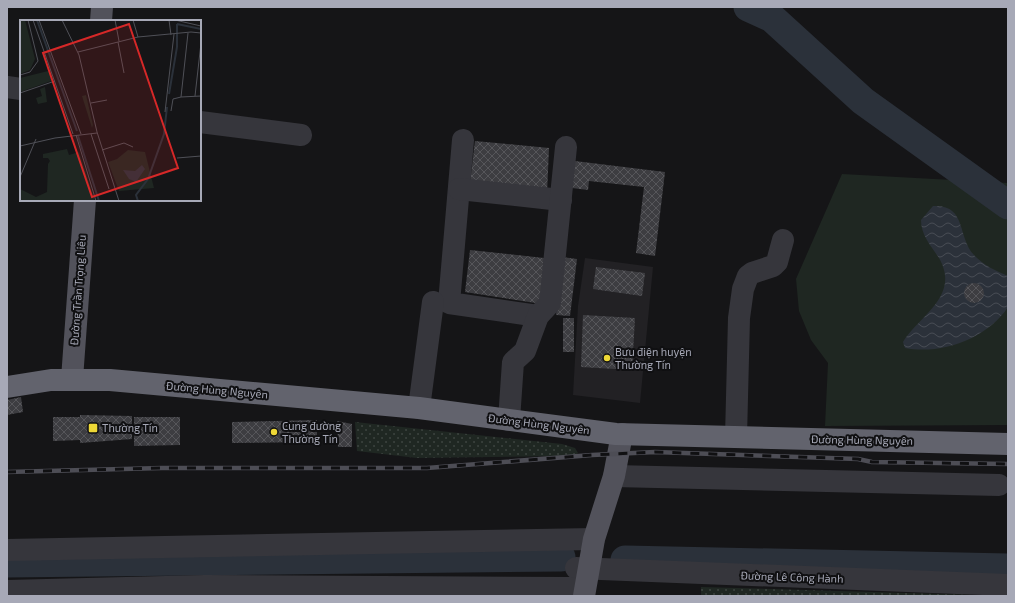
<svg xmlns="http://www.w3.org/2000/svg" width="1015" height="603" viewBox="0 0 1015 603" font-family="'Exo 2',sans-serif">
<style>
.built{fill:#222124}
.grass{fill:url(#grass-dots)}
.green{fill:#1f2722}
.water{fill:url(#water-waves)}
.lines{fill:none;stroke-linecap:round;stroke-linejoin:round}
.river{stroke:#2b313a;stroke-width:29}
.building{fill:url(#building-cross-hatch)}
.minor{stroke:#36363c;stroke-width:22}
.major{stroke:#52525b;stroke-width:22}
.highway{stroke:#62636d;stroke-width:22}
.rail-casing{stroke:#4d4d55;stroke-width:4.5}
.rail{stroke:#101012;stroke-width:3;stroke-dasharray:9;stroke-linecap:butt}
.poi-dot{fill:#eed836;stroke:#101012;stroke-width:1.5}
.labels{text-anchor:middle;stroke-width:4;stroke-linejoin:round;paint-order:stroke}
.street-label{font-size:11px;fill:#a7a9b7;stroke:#101012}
.poi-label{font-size:11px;fill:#a7a9b7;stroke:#101012;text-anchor:start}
.inset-river{fill:none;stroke:#2b313a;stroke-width:2}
.inset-road{fill:none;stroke:#4f5057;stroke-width:1}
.view{fill:#d62828;fill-opacity:0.15;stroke:#d62828;stroke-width:2}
.inset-edge{fill:none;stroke:#a7a9b7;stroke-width:2}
</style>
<defs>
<pattern id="grass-dots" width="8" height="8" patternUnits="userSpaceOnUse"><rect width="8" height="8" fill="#1f2722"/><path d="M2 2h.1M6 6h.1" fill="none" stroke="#3d4440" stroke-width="1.8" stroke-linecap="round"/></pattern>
<pattern id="water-waves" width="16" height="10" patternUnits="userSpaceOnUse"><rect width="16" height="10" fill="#2b313a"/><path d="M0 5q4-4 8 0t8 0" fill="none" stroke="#474c54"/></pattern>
<pattern id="building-cross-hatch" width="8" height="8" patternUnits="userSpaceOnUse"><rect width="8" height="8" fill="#3d3d41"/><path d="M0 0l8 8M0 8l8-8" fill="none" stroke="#56565a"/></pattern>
</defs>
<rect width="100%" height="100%" fill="#151517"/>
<path class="built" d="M585 258 653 267 640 403 573 395 578 306Z"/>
<g class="grass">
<path d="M355 422 562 444 575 448 578 453 575 455 564 456 417 458 357 451Z"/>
<path d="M701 587 1008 596H701Z"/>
</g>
<path class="green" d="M842 174 1008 183V425L825 426 828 363 811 340 799 311 796 279Z"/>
<path class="water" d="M933 206C967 204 957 237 974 255 983 265 996 271 1008 276V307C987 339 941 355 905 348L903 342C919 316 961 296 939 258 931 246 921 235 921 220Z"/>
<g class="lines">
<g class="river">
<path d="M748 7 772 18 863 101 1008 205"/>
<path d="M625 560 1008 568"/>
<path d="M7 563 561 557"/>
</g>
</g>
<g class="building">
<path d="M475 141 549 148 547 194 470 182Z"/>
<path d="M575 161 665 172 655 256 636 253 644 187 589 181 588 190 572 188Z"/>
<path d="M470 250 544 258 542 304 465 292Z"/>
<path d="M562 257 577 259 570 316 556 315Z"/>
<path d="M596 267 645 273 642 296 593 289Z"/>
<circle cx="974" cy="293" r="10"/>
<path d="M583 315 635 318 632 370 581 367Z"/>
<rect x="563" y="318" width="11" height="34"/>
<path d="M21 397 23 412 7 415V400Z"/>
<path d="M80 415 132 416V439L80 443V440L53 441V417H80Z"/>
<path d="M134 417H180V445L134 446Z"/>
<path d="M317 420V442L232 443V422Z"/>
<path d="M337 421 352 424V447H338Z"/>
</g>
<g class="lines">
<g class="minor">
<path d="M7 87 21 89"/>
<path d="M200 122 301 135"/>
<path d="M463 140 449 303 538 316"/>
<path d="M459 189 561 200"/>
<path d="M419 408 433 302"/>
<path d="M509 420 513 362 525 351 538 316 550 303 566 147"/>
<path d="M736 437 739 318 743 289 748 276 752 273 773 266 777 262 783 240"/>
<path d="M614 476 999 485"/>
<path d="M7 550 594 539"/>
<path d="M576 568 1008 585"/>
<path d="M7 591 205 586 571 588"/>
</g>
<g class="major">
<path d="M101 21 102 7"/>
<path d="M72 379 85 200"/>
<path d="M584 596 594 539 614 476 622 434"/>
</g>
<path class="highway" d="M7 387 51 380H110L419 408 616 434 1008 444"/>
<g class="rail-casing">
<path id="rail" d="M7 472 162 468H427L592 455 655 452 858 459 872 462 1008 464"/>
</g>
<use href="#rail" class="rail"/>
</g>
<g class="poi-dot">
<circle cx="607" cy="358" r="4"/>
<rect x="88" y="423" width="10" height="10" rx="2"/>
<circle cx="274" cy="432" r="4"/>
</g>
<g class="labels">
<g class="street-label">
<text transform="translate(78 290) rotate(-86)" y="4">Đường Trần Trọng Liêu</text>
<text transform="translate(217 390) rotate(5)" y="4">Đường Hùng Nguyên</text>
<text transform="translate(539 424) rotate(7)" y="4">Đường Hùng Nguyên</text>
<text transform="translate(862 440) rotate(1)" y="4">Đường Hùng Nguyên</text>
<text transform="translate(792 577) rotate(2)" y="4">Đường Lê Công Hành</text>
</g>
<g class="poi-label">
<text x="615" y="356">Bưu điện huyện<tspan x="615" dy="13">Thường Tín</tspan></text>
<text x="282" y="430">Cung đường<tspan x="282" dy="13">Thường Tín</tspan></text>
<text x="102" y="432">Thường Tín</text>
</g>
</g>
<g transform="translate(20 20)">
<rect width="181" height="181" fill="#151517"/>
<path d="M28 51 34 60 0 72V58ZM25 67 27 82 18 84 16 78 22 76 20 69ZM66 75 73 105 72 108 62 76ZM47 129 49 135 59 132 75 181H0V169L16 177 27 172 28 144 30 141 28 138H23V134Z" fill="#1f2722"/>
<path d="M0 0H5L15 39 10 50 0 54ZM108 130 125 132 134 168 99 171 88 142 97 139Z" fill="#1f2722"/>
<path d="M122 145 125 149 116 162 109 159 103 150 115 151Z" fill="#2b313a"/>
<path class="inset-river" d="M17 0 57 111M157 4 181 9M149 74 157 27V4M58 116 79 181M118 181 116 175 128 159 144 114 147 87"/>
<path class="inset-road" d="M13 0 53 114M19 0 61 114M42 0 59 35 77 112 99 181M95 0 99 21M113 0 118 17M149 0 151 15M155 0 181 6M98 22 104 53M58 32 118 17 171 12 181 13M0 55 10 52 18 41 8 0M0 73 35 61M175 76 181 23M161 77 181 76M71 83 87 80M151 91 153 79 161 77 168 13M145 92 154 14M71 114 89 169M56 115 76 181M0 126 35 118 77 113M82 130 104 123 113 127M157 138 181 136M0 157 16 119"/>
<path class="view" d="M109 4 158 148 72 177 23 33Z"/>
<rect width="181" height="181" class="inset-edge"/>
</g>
<rect width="1015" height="603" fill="none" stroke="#a7a9b7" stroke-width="16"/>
</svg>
